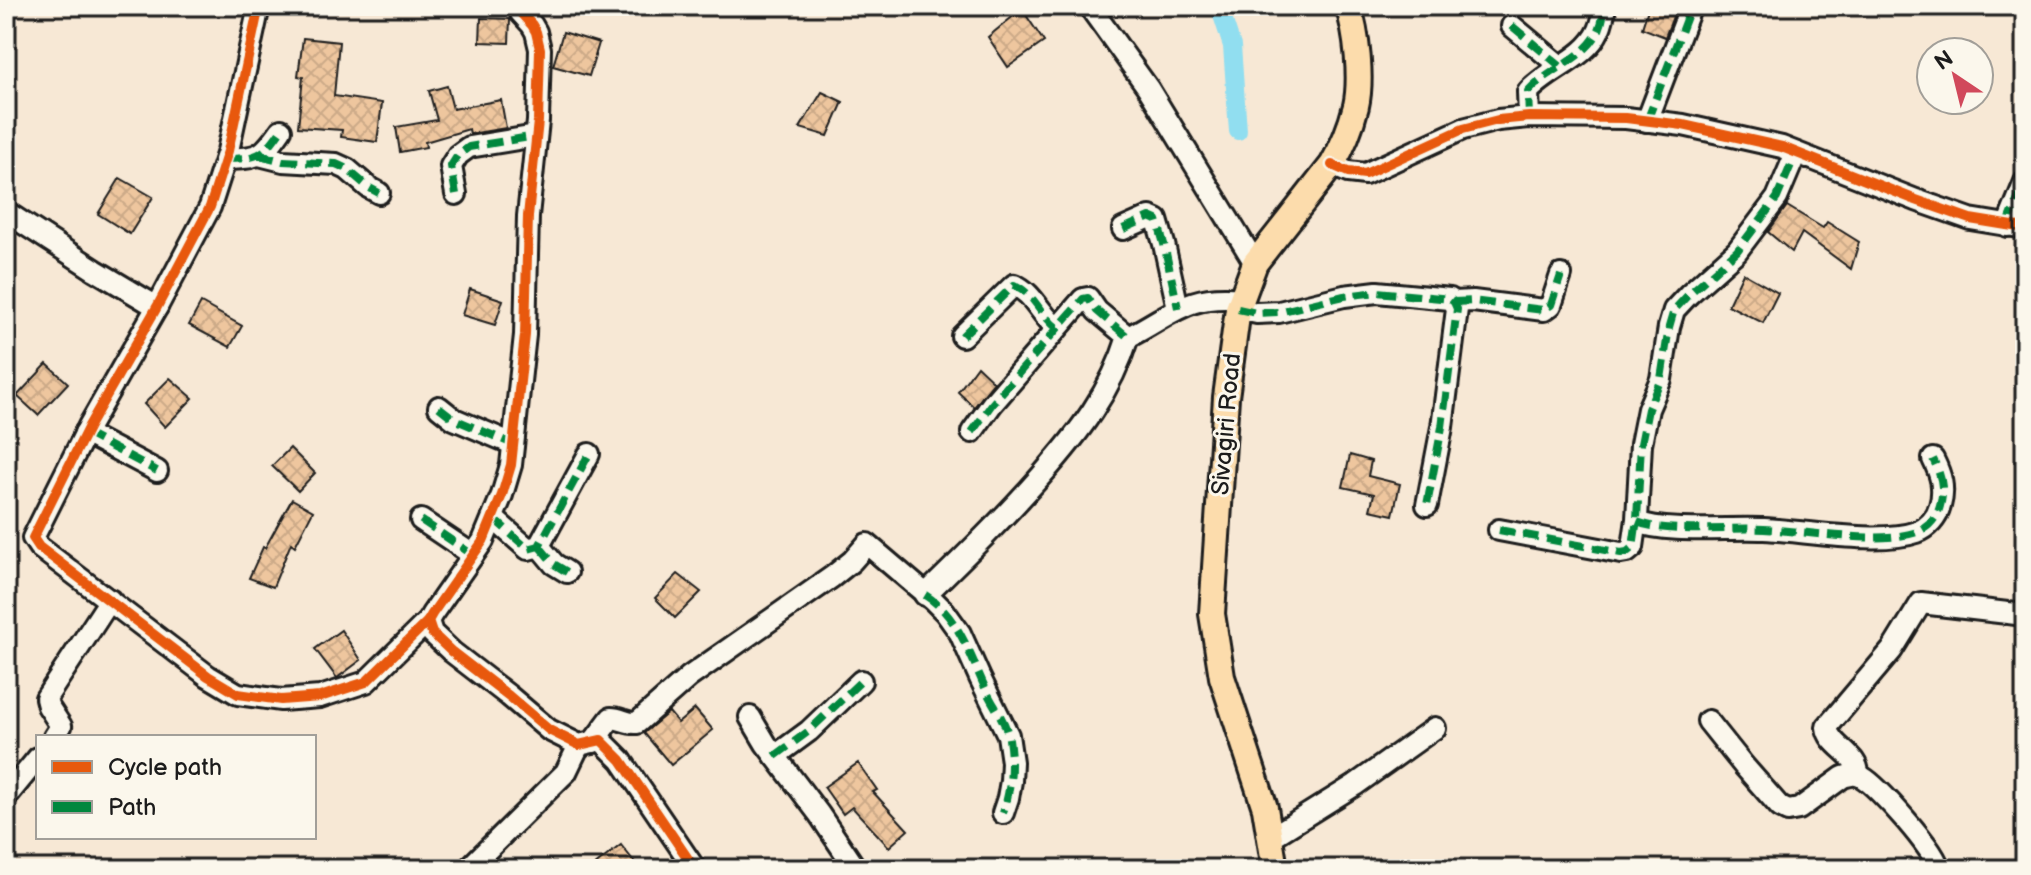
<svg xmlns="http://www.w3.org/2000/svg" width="2031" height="875" viewBox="0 0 2031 875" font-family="'Balsamiq Sans',sans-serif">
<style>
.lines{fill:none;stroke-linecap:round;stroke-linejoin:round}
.canal{stroke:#91def0;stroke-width:18}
.building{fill:url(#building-cross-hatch);stroke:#1c1c1c;stroke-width:2}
.minor-casing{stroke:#1c1c1c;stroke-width:26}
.major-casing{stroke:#1c1c1c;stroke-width:30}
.minor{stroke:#fbf7ec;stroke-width:20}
.major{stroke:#fcdcac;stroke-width:24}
.quiet{stroke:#00873e;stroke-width:8;stroke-dasharray:16 8;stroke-linecap:butt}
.cycleway-casing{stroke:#fbf7ec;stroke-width:15}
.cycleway{stroke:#e8590c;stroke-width:10}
.labels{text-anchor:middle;stroke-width:6;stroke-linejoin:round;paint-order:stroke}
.street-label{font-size:24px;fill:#1c1c1c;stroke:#fbf7ec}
</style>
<defs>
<pattern id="building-cross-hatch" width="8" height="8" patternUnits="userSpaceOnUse" patternTransform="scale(2)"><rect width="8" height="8" fill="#eec69e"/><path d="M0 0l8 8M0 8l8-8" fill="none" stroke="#ca8"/></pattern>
</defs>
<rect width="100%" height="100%" fill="#f7e8d5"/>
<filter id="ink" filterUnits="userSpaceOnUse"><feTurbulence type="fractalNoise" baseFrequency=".0125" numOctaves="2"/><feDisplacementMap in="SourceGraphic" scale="16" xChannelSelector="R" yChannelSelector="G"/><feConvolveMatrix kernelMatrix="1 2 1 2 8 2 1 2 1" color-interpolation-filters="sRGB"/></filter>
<g filter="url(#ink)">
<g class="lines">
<path class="canal" d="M1219 6 1232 46 1238 131"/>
</g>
<g class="building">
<path d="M1649 6H1677L1665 37 1642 28Z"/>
<path d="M1022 9 1044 42 1008 67 988 37Z"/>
<path d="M481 18 510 19 509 43 480 42Z"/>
<path d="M563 32 599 43 589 76 553 66Z"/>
<path d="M303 38 339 42 334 96 382 103 377 142 341 137 342 130 298 127 303 77 298 76Z"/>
<path d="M447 86 453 109 501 100 506 128 470 134 469 129 425 142 426 147 400 152 396 127 437 120 429 91Z"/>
<path d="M822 92 843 102 828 136 800 128Z"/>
<path d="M120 178 153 197 130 234 98 214Z"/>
<path d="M1787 206 1823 228 1827 222 1859 242 1851 269 1802 233 1792 252 1768 232Z"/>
<path d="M1743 273 1778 293 1763 323 1728 305Z"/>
<path d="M470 289 503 300 495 325 462 315Z"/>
<path d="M201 303 242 326 230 347 189 325Z"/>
<path d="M47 364 68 383 38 415 17 396Z"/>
<path d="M977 366 994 382 974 407 958 392Z"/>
<path d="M170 378 193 398 165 427 144 404Z"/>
<path d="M290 448 315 473 298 491 272 466Z"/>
<path d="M1350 455 1371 461 1368 476 1400 484 1393 515 1370 510 1374 494 1343 487Z"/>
<path d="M292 499 313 511 295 546 291 543 273 587 249 578 263 547 265 548Z"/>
<path d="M678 574 701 592 675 618 655 598Z"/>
<path d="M341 630 361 660 337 678 315 649Z"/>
<path d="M695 709 713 730 671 765 644 733 669 712 678 723Z"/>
<path d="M858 763 877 790 873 792 908 830 889 847 852 807 843 814 824 787Z"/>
<path d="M621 845 640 869H590Z"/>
</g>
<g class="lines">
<g class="minor-casing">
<g id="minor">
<path d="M259 6 228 151 210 207 157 307 89 426 33 538 39 547 208 676 238 694 281 700 320 697 366 682 428 621"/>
<path d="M518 6 521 13 532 25 536 32 540 49 538 121 528 216 525 335 511 465 502 495 483 541 432 614 428 621 432 633 452 652 509 696 549 730 579 745 601 740 621 760 695 869"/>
<path d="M1089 6 1148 88 1255 263"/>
<path d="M1512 26 1560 66"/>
<path d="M1529 117 1528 92C1548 69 1586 59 1599 30 1602 23 1604 14 1605 6"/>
<path d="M1647 121 1691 6"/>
<path d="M259 155 283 161 336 164 347 169 368 187 379 193"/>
<path d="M226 159C259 158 262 157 281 130"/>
<path d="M1332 165 1348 172 1365 174 1463 129 1498 120 1529 117 1626 118 1683 125 1782 147 1916 200 1970 219 2025 228"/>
<path d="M456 194 451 166 458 155 469 147 536 136"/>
<path d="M6 212 95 270 157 307"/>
<path d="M2007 226 2025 182"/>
<path d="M1123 229 1150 217 1157 220 1164 244 1178 308"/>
<path d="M1454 302 1473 301 1544 310 1551 305 1561 275"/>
<path d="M1238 309 1257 313 1279 312 1344 296 1377 292 1450 299 1454 302 1457 309 1442 427 1427 505"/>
<path d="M962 336 1014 285C1033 292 1041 316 1057 328"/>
<path d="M439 407 454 419 513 444"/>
<path d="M972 432 992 404 1083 299 1088 298 1097 311 1128 337"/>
<path d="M85 433 157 471"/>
<path d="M493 518 528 549 539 546 589 454"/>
<path d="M421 520 473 555"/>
<path d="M1637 522C1667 534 1730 527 1764 529 1806 531 1879 545 1917 532 1928 528 1937 518 1940 506 1945 488 1941 475 1933 459"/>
<path d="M1499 530 1621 553 1627 552 1633 547 1637 519 1641 444 1648 409 1661 379 1669 327 1674 310 1689 294 1737 251 1777 198 1796 153"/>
<path d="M539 546 554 564 567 572"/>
<path d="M925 595C965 556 1004 518 1041 476 1079 433 1111 392 1128 337 1172 315 1187 293 1241 299"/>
<path d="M750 717 766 744 819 814 856 869"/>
<path d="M1708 721 1744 766 1780 807 1788 811 1799 809 1843 777C1850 775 1855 773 1862 777 1878 786 1937 852 1939 869"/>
<path d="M54 737 61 726 48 706 46 698 110 600"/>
<path d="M593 742 611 718C621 718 627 724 637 723L689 677 832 577 852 561 867 544 934 601 945 612 960 633 980 678 1008 735 1012 762 1011 781 1008 798 1003 813"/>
<path d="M775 756 809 731 861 681"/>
<path d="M1858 775C1859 754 1829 747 1827 727L1892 650 1921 603 2025 615"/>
<path d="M6 797 38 758"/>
<path d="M1270 838 1355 785 1435 728"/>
<path d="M468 869 566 772 579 745"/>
</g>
</g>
<g class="major-casing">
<path id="major" d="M1275 869 1265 808 1222 677 1212 614 1226 397 1238 309 1255 263 1332 165C1342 148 1351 126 1356 106 1362 79 1357 33 1348 6"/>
</g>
<use href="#minor" class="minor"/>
<use href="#major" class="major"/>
<g class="quiet">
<path d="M1512 26 1560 66"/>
<path d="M1529 117 1528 92C1548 69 1586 59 1599 30 1602 23 1604 14 1605 6"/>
<path d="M1647 121 1691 6"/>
<path d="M259 155 283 161 336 164 347 169 368 187 379 193"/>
<path d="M226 159C259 158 262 157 281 130"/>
<path d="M456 194 451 166 458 155 469 147 536 136"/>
<path d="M2007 226 2025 182"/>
<path d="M1123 229 1150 217 1157 220 1164 244 1178 308"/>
<path d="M1454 302 1473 301 1544 310 1551 305 1561 275"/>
<path d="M1238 309 1257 313 1279 312 1344 296 1377 292 1450 299 1454 302 1457 309 1442 427 1427 505"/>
<path d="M962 336 1014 285C1033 292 1041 316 1057 328"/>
<path d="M439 407 454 419 513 444"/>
<path d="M972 432 992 404 1083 299 1088 298 1097 311 1128 337"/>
<path d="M85 433 157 471"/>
<path d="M493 518 528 549 539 546 589 454"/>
<path d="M421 520 473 555"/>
<path d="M1637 522C1667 534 1730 527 1764 529 1806 531 1879 545 1917 532 1928 528 1937 518 1940 506 1945 488 1941 475 1933 459"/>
<path d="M1499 530 1621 553 1627 552 1633 547 1637 519 1641 444 1648 409 1661 379 1669 327 1674 310 1689 294 1737 251 1777 198 1796 153"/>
<path d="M539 546 554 564 567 572"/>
<path d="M925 595C960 617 971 659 988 694 995 708 1007 724 1009 739 1013 765 1011 789 1003 813"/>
<path d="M775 756 809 731 861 681"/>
</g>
<g class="cycleway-casing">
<g id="cycleway">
<path d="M259 6 228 151 210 207 157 307 89 426 33 538 39 547 208 676 238 694 281 700 320 697 366 682 428 621"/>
<path d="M518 6 521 13 532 25 536 32 540 49 538 121 528 216 525 335 511 465 502 495 483 541 432 614 428 621 432 633 452 652 509 696 549 730 579 745 601 740 621 760 695 869"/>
<path d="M1332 165 1348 172 1365 174 1463 129 1498 120 1529 117 1626 118 1683 125 1782 147 1916 200 1970 219 2025 228"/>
</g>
</g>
<use href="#cycleway" class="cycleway"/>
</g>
</g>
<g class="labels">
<g class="street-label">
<text transform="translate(1226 424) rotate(-85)" y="8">Sivagiri Road</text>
</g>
</g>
<rect width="2031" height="875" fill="none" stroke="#fbf7ec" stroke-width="32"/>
<rect x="16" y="16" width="1999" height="843" fill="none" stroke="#1c1c1c" stroke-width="3" filter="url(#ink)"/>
<rect x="36" y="735" width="280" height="104" fill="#fbf7ec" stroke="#a29f99" stroke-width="2"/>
<rect x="52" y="761" width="40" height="12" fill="#e8590c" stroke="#a29f99" stroke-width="2"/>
<text x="108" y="775" font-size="24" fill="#1c1c1c">Cycle path</text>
<rect x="52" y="801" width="40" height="12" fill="#00873e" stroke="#a29f99" stroke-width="2"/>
<text x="108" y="815" font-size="24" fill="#1c1c1c">Path</text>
<g transform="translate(1955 76) rotate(325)"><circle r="38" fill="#fbf7ec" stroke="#a29f99" stroke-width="2"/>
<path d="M0-6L14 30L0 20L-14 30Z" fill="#d1495b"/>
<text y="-12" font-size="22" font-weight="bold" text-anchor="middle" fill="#1c1c1c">N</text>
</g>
</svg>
